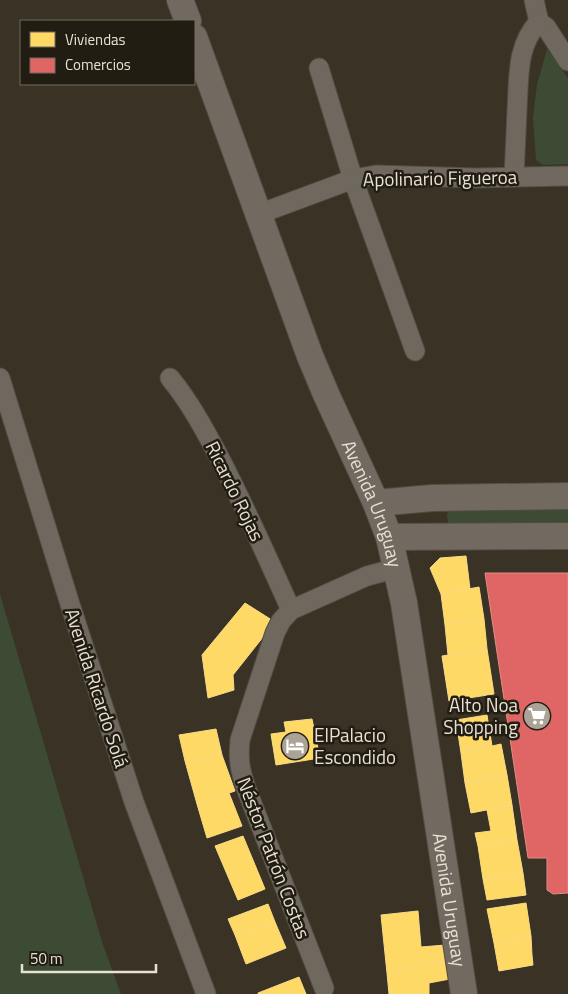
<svg xmlns="http://www.w3.org/2000/svg" width="568" height="994" viewBox="0 0 568 994" font-family="'Titillium Web',sans-serif">
<style>
.green{fill:#3d4b35}
.homes{fill:#ffd966;stroke:#f8db86}
.shops{fill:#e06666;stroke:#e28b86}
.lines{fill:none;stroke-linecap:round;stroke-linejoin:round}
.street-casing{stroke:#534d42;stroke-width:21}
.secondary-casing{stroke:#534d42;stroke-width:28}
.street{stroke:#6e685f;stroke-width:19}
.secondary{stroke:#726a61;stroke-width:26}
.labels{text-anchor:middle;stroke-width:5;stroke-linejoin:round;paint-order:stroke}
.street-label{font-size:19px;fill:#e8e0d2;stroke:#221d13}
.poi-label{font-size:19px;fill:#e8e0d2;stroke:#221d13;text-anchor:end}
</style>
<rect width="100%" height="100%" fill="#393225"/>
<g class="green">
<path d="M547 49 568 78V164L543 165 536 160 533 118 537 85Z"/>
<path d="M452 506H568V527L454 528 448 523 447 514Z"/>
<path d="M0 594 103 945 121 994H0Z"/>
</g>
<g class="homes">
<path d="M466 556 470 589 441 594 430 568 440 558Z"/>
<path d="M479 587 484 619 445 625 441 594Z"/>
<path d="M245 603 275 622 233 675 234 690 208 698 202 655Z"/>
<path d="M484 619 487 649 448 655 445 625Z"/>
<path d="M487 649 494 694 449 701 442 656Z"/>
<path d="M487 715 492 746 461 753 456 720Z"/>
<path d="M312 719 320 758 276 765 271 734 286 732 284 722Z"/>
<path d="M216 729 222 755 185 761 179 735Z"/>
<path d="M501 744 507 775 465 783 461 753Z"/>
<path d="M222 755 235 791 197 804 185 761Z"/>
<path d="M507 775 512 805 471 813 465 783Z"/>
<path d="M229 793 242 826 207 838 197 804Z"/>
<path d="M512 805 517 840 478 846 475 833 491 831 487 810Z"/>
<path d="M243 836 265 889 238 900 215 846Z"/>
<path d="M517 840 523 873 483 879 478 846Z"/>
<path d="M523 873 526 895 487 900 483 879Z"/>
<path d="M526 903 531 936 494 943 487 909Z"/>
<path d="M268 904 275 922 235 935 228 919Z"/>
<path d="M418 911 421 947 445 945 448 960 387 973 381 915Z"/>
<path d="M275 922 286 948 246 964 235 935Z"/>
<path d="M531 936 532 955 533 965 499 971 494 943Z"/>
<path d="M448 960 450 979 429 983V994H389L387 973Z"/>
<path d="M299 977 306 994H258V993Z"/>
</g>
<path class="shops" d="M485 573H568V893L553 894 547 890V858H528Z"/>
<g class="lines">
<g class="street-casing">
<g id="street">
<path d="M534 0 539 22 546 27 568 61"/>
<path d="M319 68 353 179 415 351"/>
<path d="M514 177C515 155 516 133 517 110 519 80 516 45 539 22"/>
<path d="M259 214 353 179 376 175 476 178 568 176"/>
<path d="M0 378 69 601 134 802 206 994"/>
<path d="M170 378C189 401 203 427 217 453 244 504 267 557 291 610"/>
<path d="M324 988 246 788C240 769 238 761 240 740L275 633 281 621 291 610 367 576 397 568"/>
</g>
</g>
<g class="secondary-casing">
<g id="secondary">
<path d="M180 0 188 21"/>
<path id="s1" d="M194 37 310 356 326 394 376 503 389 537 404 603 464 994"/>
<path d="M376 503 432 498 568 496"/>
<path d="M389 537 568 536"/>
</g>
</g>
<use href="#street" class="street"/>
<use href="#secondary" class="secondary"/>
</g>
<defs>
<g id="supermarket-disc" transform="scale(1.4375)"><circle r="9.5" fill="#aba395" stroke="#221d13"/><path d="M-6-5.5h2.5l.6 2H6L4.5 2H-2.5L-4.4-4H-6ZM-1.5 3.2a1.3 1.3 0 1 0 .1 0ZM3 3.2a1.3 1.3 0 1 0 .1 0Z" fill="#fff"/></g>
<g id="hotel-disc" transform="scale(1.4375)"><circle r="9.5" fill="#aba395" stroke="#221d13"/><path d="M-6-4.5h1.5V1H6V5H4.5V3h-9V5H-6ZM-4 0a1.8 1.8 0 1 1 3.6 0ZM.5 0V-2.5h3Q6-2.5 6 0Z" fill="#fff"/></g>
</defs>
<g fill-rule="evenodd">
<use href="#supermarket-disc" x="537" y="716"/>
<use href="#hotel-disc" x="295" y="746"/>
</g>
<g class="labels">
<g class="street-label">
<text transform="translate(440 178) rotate(-1)" y="7">Apolinario Figueroa</text>
<text transform="translate(235 491) rotate(64)" y="7">Ricardo Rojas</text>
<text dy="7" stroke="none"><textPath href="#s1" startOffset="500">Avenida Uruguay</textPath></text>
<text transform="translate(97 688) rotate(72)" y="7">Avenida Ricardo Solá</text>
<text transform="translate(274 858) rotate(69)" y="7">Néstor Patrón Costas</text>
<text dy="7" stroke="none"><textPath href="#s1" startOffset="905">Avenida Uruguay</textPath></text>
</g>
<g class="poi-label">
<text x="518" y="712">Alto Noa<tspan x="518" dy="22">Shopping</tspan></text>
<text x="314" y="742" text-anchor="start">ElPalacio<tspan x="314" dy="22">Escondido</tspan></text>
</g>
</g>
<rect x="20" y="20" width="175" height="65" fill="#221d13" stroke="#716b5f"/>
<rect x="30" y="32" width="25" height="15" fill="#ffd966" stroke="#716b5f"/>
<text x="65" y="45" font-size="15" fill="#e8e0d2">Viviendas</text>
<rect x="30" y="58" width="25" height="15" fill="#e06666" stroke="#716b5f"/>
<text x="65" y="70" font-size="15" fill="#e8e0d2">Comercios</text>
<path d="M22 964v8h134v-8" fill="none" stroke="#e8e0d2" stroke-width="2.5"/>
<text x="30" y="964" font-size="15" fill="#e8e0d2" stroke="#221d13" stroke-width="4" paint-order="stroke">50 m</text>
</svg>
